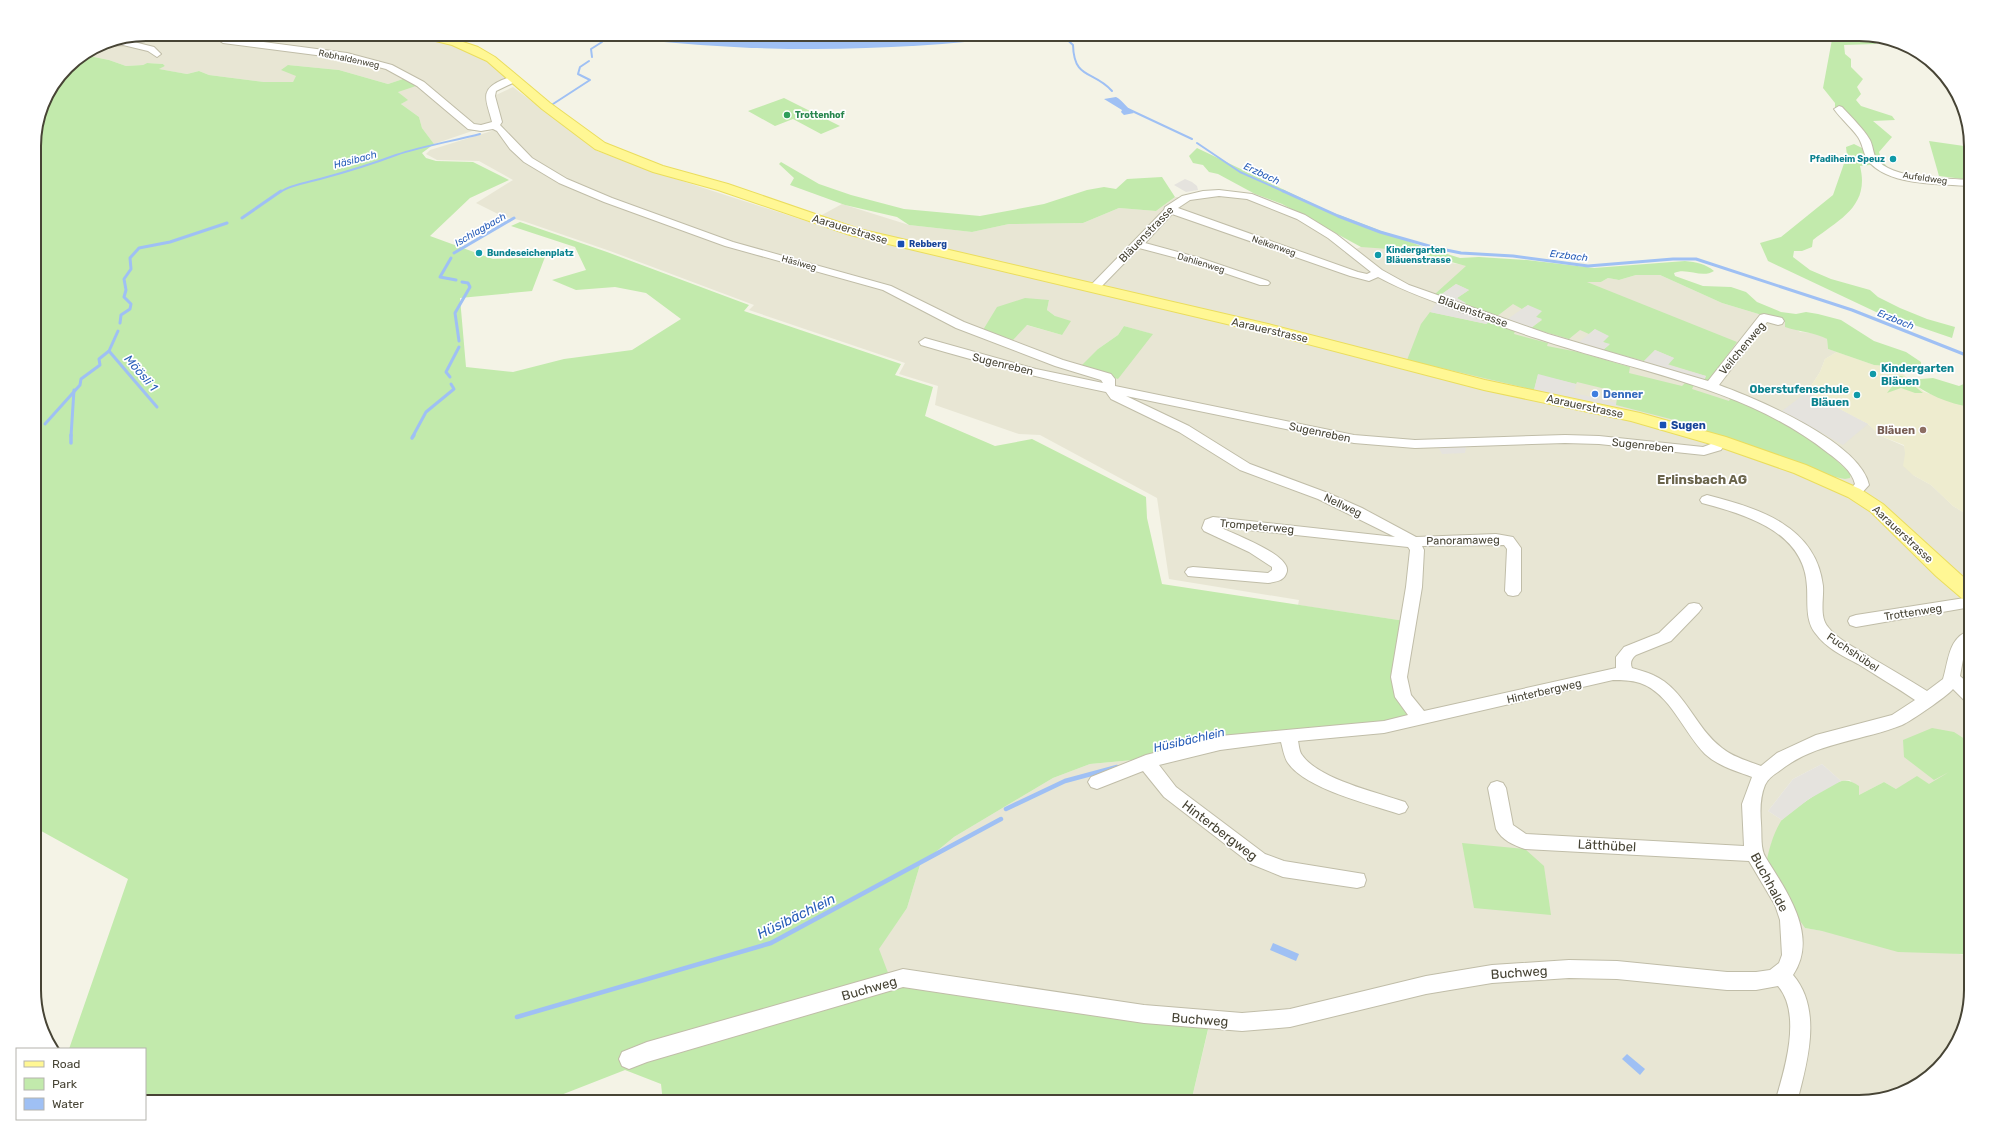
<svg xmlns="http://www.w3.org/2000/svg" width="2005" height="1136" viewBox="0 0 2005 1136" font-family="Rubik,sans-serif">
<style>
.residential{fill:#e8e6d4;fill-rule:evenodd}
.education{fill:#eeeccf}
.green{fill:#c2eaac}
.parking{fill:#e5e3de}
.water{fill:#9fc0f4}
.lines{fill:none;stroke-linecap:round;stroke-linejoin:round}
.stream-far3{stroke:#9fc0f4;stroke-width:2}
.stream-far2{stroke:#9fc0f4;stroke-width:3}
.stream-far1{stroke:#9fc0f4;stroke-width:3.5}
.stream{stroke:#9fc0f4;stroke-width:4.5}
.minor-casing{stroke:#c0bda8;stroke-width:2}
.major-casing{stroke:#eadd5e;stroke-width:2}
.minor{fill:#fff;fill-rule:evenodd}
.major{fill:#fff794;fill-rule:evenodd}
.leisure-dot{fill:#2e9e5b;stroke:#fff;stroke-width:1.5}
.culture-dot{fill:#0f9aa8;stroke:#fff;stroke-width:1.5}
.transit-dot{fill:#1a4fb4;stroke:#fff;stroke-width:1.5}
.shop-dot{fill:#3f7fe0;stroke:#fff;stroke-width:1.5}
.education-dot{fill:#8d6e63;stroke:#fff;stroke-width:1.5}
.labels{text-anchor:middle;stroke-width:3.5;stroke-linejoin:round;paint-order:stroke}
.far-street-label{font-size:9px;fill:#474435;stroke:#fff}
.far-leisure-label{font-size:9px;font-weight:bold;fill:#27864d;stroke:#fff;text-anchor:start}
.far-culture-label{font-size:9px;font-weight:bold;fill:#0d838f;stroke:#fff;text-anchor:start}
.far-transit-label{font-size:9px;font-weight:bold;fill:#164399;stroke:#fff;text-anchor:start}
.far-water-label{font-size:10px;font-style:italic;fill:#285eb9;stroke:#fff}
.street-label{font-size:11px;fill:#474435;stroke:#fff}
.culture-label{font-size:11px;font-weight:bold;fill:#0d838f;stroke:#fff;text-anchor:start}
.shop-label{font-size:11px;font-weight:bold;fill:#366cbe;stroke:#fff;text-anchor:start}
.transit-label{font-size:11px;font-weight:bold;fill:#164399;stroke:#fff;text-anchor:start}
.education-label{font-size:11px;font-weight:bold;fill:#785e54;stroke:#fff;text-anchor:end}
.water-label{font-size:12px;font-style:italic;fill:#285eb9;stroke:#fff}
.quarter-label{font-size:13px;font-weight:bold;fill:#6a644b;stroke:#fff}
.near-street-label{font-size:13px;fill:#474435;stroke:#fff}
.near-water-label{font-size:14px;font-style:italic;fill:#285eb9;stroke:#fff}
.rim{fill:none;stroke:#474435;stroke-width:2}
</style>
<rect width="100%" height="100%" fill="#f4f3e6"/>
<path class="residential" d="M146 34H419L467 46 514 79 491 90 498 117 496 95 513 87 597 151 654 172 809 222 842 204 909 225 972 232 1009 224 1083 223 1119 208 1156 211 1175 197H1245L1312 226 1345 253 1361 247H1380L1389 249 1392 254H1404L1411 251 1451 263 1568 280 1601 282 1608 278 1619 280 1636 275H1660L1722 303 1785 322 1800 332 1816 333 1827 339 1828 349 1837 352 1825 359 1820 372 1807 392 1868 424 1881 436 1904 446 1913 475 1931 485 1953 506 1971 517V815L1896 789 1884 782 1859 795 1850 780 1841 781 1822 764 1793 779 1768 811 1782 820 1771 844 1805 928 1971 956V990L1956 1046 1915 1087 1859 1102H1191L1209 1026 889 978 878 949 907 908 920 865 954 837 1053 778 1090 764 1144 759 1396 697 1405 621 1298 605 1299 600 1169 579 1157 498 1040 435 1019 434 935 405 938 386 899 374 905 363 749 310 754 305 610 251 523 221 502 216 476 203 513 180 479 161 437 160 426 154 430 150 498 129 481 128 434 144 422 128 419 117 401 104 407 100 397 91 406 78 388 84 339 70 288 65 297 76 293 82H264L209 75 199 71 187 74 158 69 165 66 163 64 147 63 143 65 126 66 109 60 84 55 104 42ZM1049 300 1047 310 1055 316 1062 335 1026 325ZM1124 326 1152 334 1098 349 1118 335Z"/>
<path class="education" d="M1837 352 1874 365 1887 366 1898 370 1924 392 1971 407V517L1953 506 1931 485 1913 475 1903 466 1905 454 1904 445 1881 436 1868 424 1807 392 1820 372 1825 359Z"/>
<g class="green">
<path d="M1833 34 1856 36 1853 34 1880 40 1875 44 1844 45 1845 54 1851 59V67L1863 79 1857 87 1861 94 1856 100 1861 106 1892 116 1895 120 1873 121 1892 137 1879 152 1882 161 1891 171 1878 164 1860 166C1870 206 1840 219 1813 240L1812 247 1802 251H1794L1793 257 1810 270 1831 279 1870 290 1878 297 1900 308 1927 319 1955 327 1952 338 1876 312 1768 261 1760 243 1781 237 1833 195 1847 155 1846 147 1854 144 1868 151 1866 141 1835 110V103L1823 88Z"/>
<path d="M84 55 109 60 126 66 143 65 147 63 163 64 165 66 159 69 187 74 199 71 209 75 264 82H293L296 76 281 70 288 65 339 70 388 84 406 78 416 86 398 92 408 100 401 104 419 117 422 128 434 144 422 153 426 158 436 161 473 162 509 180 470 198 430 236 493 259 545 257 532 291 460 298 466 367 513 372 564 359 632 350 681 319 646 293 615 287 576 290 552 280 586 270 575 247 511 226 520 222 607 252 749 305 744 311 901 364 895 375 933 387 925 416 995 446 1032 439 1146 497 1147 518 1162 584 1405 621 1393 669 1414 717 1144 759 1090 764 1053 778 954 837 920 865 907 908 879 949 890 978 1209 1025 1191 1102H663L661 1084 625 1070 543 1102H146L145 1049H69L128 879 34 827V139L45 97 67 67Z"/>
<path d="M784 98 840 126 821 134 793 119 775 126 748 111Z"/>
<path d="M1929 141 1971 147V180L1939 176Z"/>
<path d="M1197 148 1326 210 1421 246 1460 258 1479 257 1527 260 1594 268 1685 261C1696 262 1706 264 1714 271 1702 279 1687 267 1674 273L1675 276 1703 286 1731 287 1746 292 1757 302 1781 312 1796 314 1806 312 1818 314 1841 320 1874 341 1906 352 1921 362V371L1909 372 1887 366 1874 365 1828 349 1827 339C1814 332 1800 332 1785 327V322L1722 303 1660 275H1636L1619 280 1608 278 1601 282H1587L1737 342 1709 380H1704L1706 376 1667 364 1674 358 1655 350 1644 361 1603 350 1609 345 1603 342 1595 329 1589 334 1580 330 1569 339 1531 328 1542 320 1536 317 1528 305 1522 309 1513 304 1496 317 1462 306 1457 298 1469 290 1456 284 1439 296 1435 294 1466 266 1411 251 1396 255 1392 254 1389 249 1361 247 1282 204 1255 194 1218 174 1209 172 1203 165 1193 163 1189 156Z"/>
<path d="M781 162 819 184 851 195 904 209 980 216 1044 204 1087 190 1104 187 1116 189 1127 179 1162 177 1175 197 1156 211 1119 208 1083 223 1009 224 972 232 909 225 897 217 845 205 790 185 794 178 779 164Z"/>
<path d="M1025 298 1049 300 1047 310 1055 316 1071 321 1062 335 1027 325 1013 340 983 330 997 307Z"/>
<path d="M1430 312 1486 324 1488 321 1515 331 1514 334 1548 343 1547 346 1578 352 1630 367 1629 373 1682 386 1685 383 1694 385 1692 389 1729 401 1731 397 1797 429 1821 446 1851 474 1850 478 1845 479 1835 477 1682 422 1616 405 1618 392 1577 382 1576 384 1538 375 1534 390 1407 360 1421 324Z"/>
<path d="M1124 326 1153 334 1118 379 1081 366 1098 349 1118 335Z"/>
<path d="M1900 376H1902L1923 393H1915L1901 388 1887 393Z"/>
<path d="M1933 378 1959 386 1971 381V407C1948 404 1927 394 1908 380Z"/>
<path d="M1932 728 1954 732 1971 743V956L1962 954 1898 952 1822 931 1805 928 1788 904 1766 864C1769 849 1773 834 1781 821 1787 813 1832 782 1842 781 1849 780 1853 782 1859 786V795L1884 782 1896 789 1917 776 1929 784 1949 772 1934 780 1904 757 1903 740Z"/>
<path d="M1462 843 1525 849 1544 866 1551 915 1474 908Z"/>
</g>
<g class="parking">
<path d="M1185 179 1192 182 1197 186 1198 190 1186 192 1174 185Z"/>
<path d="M1456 284 1469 290 1457 298 1466 303 1462 306 1439 296Z"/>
<path d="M1437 302 1488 321 1487 324 1430 312Z"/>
<path d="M1528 305 1542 311 1536 317 1542 319 1531 328 1506 320Z"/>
<path d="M1595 329 1609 336 1603 342 1610 344 1603 350 1578 343Z"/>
<path d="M1655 350 1674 358 1668 365 1706 376 1704 380 1644 361Z"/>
<path d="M1538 374 1576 384 1574 393 1616 403V407L1534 390Z"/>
<path d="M1807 392 1868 424 1843 445 1782 411Z"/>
<path d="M1466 447 1465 453 1442 454 1439 448Z"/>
<path d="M1822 764 1841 781 1809 799 1782 820 1768 811 1793 779Z"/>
</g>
<g class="water">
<path d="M595 34H1036C890 54 740 54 595 34Z"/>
<path d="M1116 97C1122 100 1127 108 1134 113L1124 115 1121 112 1122 110 1104 99Z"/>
<path d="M1273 943 1299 954 1296 961 1270 950Z"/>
<path d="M1627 1054 1645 1069 1640 1075 1622 1059Z"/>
</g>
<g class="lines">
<g class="stream-far3">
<path d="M1061 34 1073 45C1074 80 1093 70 1112 91"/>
<path d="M592 57 591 49 602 42"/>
<path d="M553 104 590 80 578 74 580 67 589 61"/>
<path d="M1128 109 1192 139"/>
<path d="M1197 143 1240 172 1285 192"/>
<path d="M280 192C292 184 306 183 320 179 346 172 372 164 396 155 423 146 453 141 480 134"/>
</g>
<g class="stream-far2">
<path d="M1283 191 1338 216 1380 232 1436 248 1461 253 1513 256 1588 266 1673 259H1696L1852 310 1971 357"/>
<path d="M242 218 281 191"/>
<path d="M454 253 514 218"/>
<path d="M451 258 440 277 456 280"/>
<path d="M120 323 121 315 130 309 131 304 124 297 126 290 124 279 131 269 130 258 139 248 170 242 227 223"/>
<path d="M459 341 455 313 470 287 468 283 462 282"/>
<path d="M109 351 157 407"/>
<path d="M450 377 446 372 459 347"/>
<path d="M45 424 80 385 81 379 100 365 99 359 109 351 118 331"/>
<path d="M71 436 74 390"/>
<path d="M413 436 426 412 454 389 451 384"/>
</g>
<g class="stream-far1">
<path d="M412 438 414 435"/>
<path d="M71 443V435"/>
</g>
<g class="stream">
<path d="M1006 809 1065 781 1117 767"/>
<path d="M517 1017 771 943 1001 819"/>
</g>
<g class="minor-casing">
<g id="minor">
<path d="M232 34 233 36 232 38 347 53 392 65 424 82 474 124 481 125 492 122C487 101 478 90 502 80 507 78 512 76 517 77V81L496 91 495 96 502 122 500 125 532 158 567 179 612 198 733 242 891 286 964 322 1063 360 1111 374 1115 379V386L1354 435 1415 440 1565 435 1599 436 1703 447 1711 444 1715 438H1725L1727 441 1721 450 1704 455 1599 444 1565 443 1415 448 1354 443 1126 396 1189 426 1250 464 1328 493 1362 508 1416 537 1496 534 1513 537 1521 548V591L1518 595 1513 596 1508 595 1505 591 1507 549 1504 545 1422 546 1424 550 1422 587 1407 677 1411 695 1424 711 1616 668V657L1624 647 1659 633 1689 604 1694 603 1699 604 1702 608 1699 612 1671 641 1636 655C1631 659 1630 663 1632 668 1639 670 1647 672 1653 675 1685 689 1695 728 1722 748 1733 757 1748 761 1761 766L1777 753 1816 735 1892 715 1915 700C1896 687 1877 676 1858 664 1843 656 1826 648 1816 634 1805 621 1808 603 1807 587 1805 532 1747 515 1702 503L1700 500 1702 497 1707 495C1757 508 1816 525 1823 586 1824 598 1819 617 1828 627 1838 640 1856 648 1870 657 1889 668 1908 679 1927 691L1943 679C1949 660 1948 637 1971 630V645L1964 654 1960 676 1971 686V703L1965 701 1953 689C1946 697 1911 721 1902 725 1859 742 1815 742 1778 772 1773 775 1768 779 1765 785 1760 797 1760 810 1761 823 1762 835 1760 849 1766 858 1787 892 1819 936 1793 975 1823 1010 1807 1063 1797 1102H1775C1785 1069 1802 1014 1778 986L1756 990H1727L1617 979 1569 978 1492 983 1426 994 1290 1027 1242 1031 1144 1023 903 987 647 1062 629 1069 622 1066 619 1059 622 1052 647 1042 903 969 1144 1005 1242 1013 1290 1009 1426 976 1492 965 1569 960 1617 961 1727 972H1756L1770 970 1779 963 1782 955 1780 920 1775 905 1749 861 1525 849C1513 845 1502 840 1496 829L1488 788 1491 783 1497 781 1503 783 1506 788 1513 825 1526 834 1744 846 1742 804 1752 777C1736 771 1718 766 1705 754 1684 733 1670 693 1640 683 1631 680 1622 680 1613 680L1384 733 1298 741C1299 745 1299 751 1302 755 1318 779 1379 793 1405 802L1408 807 1405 812 1399 814C1369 804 1306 789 1288 763 1284 757 1283 749 1281 742L1220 750 1159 765 1176 787 1265 854 1284 861 1364 874 1366 880 1364 886 1357 888 1283 877 1251 864 1164 797 1143 771 1097 789 1091 787 1088 782 1091 777 1146 755 1220 736 1384 721 1408 715 1395 697 1391 677 1406 587 1410 550 1408 547 1220 527C1232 534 1296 556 1286 574 1283 581 1275 582 1268 583L1188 576 1185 572 1188 568 1193 567 1268 573 1272 570V567L1249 552 1204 531 1202 528 1205 520 1213 517 1395 537 1318 499 1240 470 1179 432 1111 399 1106 392C1043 379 982 363 921 345L919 342 925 338 1036 369 1103 383 1101 380 1055 366 956 328 883 290 725 246 604 202 559 183 524 162 510 149 497 131 493 129 481 131 468 129 417 86 386 69 347 59 223 43 217 39 130 41 154 47 161 54 157 57 148 51 123 45 97 47C121 31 201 33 232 34Z"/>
<path d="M1839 106 1842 107C1852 118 1863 128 1870 140 1873 146 1873 153 1876 158 1890 180 1948 178 1971 180V186C1942 184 1893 186 1871 164 1863 157 1864 146 1858 137 1851 127 1841 119 1834 109Z"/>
<path d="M1219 190 1252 194 1305 215 1336 234 1382 270 1409 285 1548 334 1708 381 1760 315 1764 314 1782 318 1784 321 1782 324 1778 325 1767 322 1719 385C1757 399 1860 442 1869 485L1859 496H1849L1847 493 1855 484C1852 471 1839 461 1828 453 1745 387 1637 372 1539 339 1513 331 1488 321 1462 312 1433 301 1405 292 1378 277L1369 281 1350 276 1172 214 1145 243 1200 258 1268 281 1270 283 1268 285H1260L1192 262 1139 248 1098 290H1090L1088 288 1090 286 1164 210 1165 207 1182 196 1203 191ZM1219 196 1247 199 1297 219 1328 238 1371 272 1367 274 1358 272 1178 208 1190 200Z"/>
<path d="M1971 597V607L1856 627 1850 625 1848 621 1850 617 1856 615Z"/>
</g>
</g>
<g class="major-casing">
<path id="major" d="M413 34H437L451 38 478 47 495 57 550 103 605 143 663 166 728 184 859 229 1268 324 1485 380 1640 413 1726 437 1806 465 1860 489 1883 504 1971 584V602L1964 600 1936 576 1871 512 1848 497 1794 473 1714 445 1631 421 1484 390 1265 333 850 235 718 190 653 172 595 149 542 109 487 61 452 45 415 36Z"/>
</g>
<use href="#minor" class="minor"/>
<use href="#major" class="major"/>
</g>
<circle class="leisure-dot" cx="787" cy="115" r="4"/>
<g class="culture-dot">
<circle cx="1893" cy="159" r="4"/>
<circle cx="479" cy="253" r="4"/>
<circle cx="1378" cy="255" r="4"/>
<circle cx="1873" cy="374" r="4"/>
<circle cx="1857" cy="395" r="4"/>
</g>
<g class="transit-dot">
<rect x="897" y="240" width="8" height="8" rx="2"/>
<rect x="1659" y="421" width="8" height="8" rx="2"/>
</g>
<circle class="shop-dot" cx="1595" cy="394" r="4"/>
<circle class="education-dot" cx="1923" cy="430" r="4"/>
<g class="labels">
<g class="far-street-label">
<text transform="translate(349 59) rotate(12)" y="3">Rebhaldenweg</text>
<text transform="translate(1925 178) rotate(8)" y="3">Aufeldweg</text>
<text transform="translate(1274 246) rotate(19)" y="3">Nelkenweg</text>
<text transform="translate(799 263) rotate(16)" y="3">Häsiweg</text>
<text transform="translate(1201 263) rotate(17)" y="3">Dahlienweg</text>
</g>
<g class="far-leisure-label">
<text x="795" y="118">Trottenhof</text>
</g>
<g class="far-culture-label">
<text x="1885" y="162" text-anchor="end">Pfadiheim Speuz</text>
<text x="1386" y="253">Kindergarten<tspan x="1386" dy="10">Bläuenstrasse</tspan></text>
<text x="487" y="256">Bundeseichenplatz</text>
</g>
<g class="far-transit-label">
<text x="909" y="247">Rebberg</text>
</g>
<g class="far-water-label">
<text transform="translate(355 159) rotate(-15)" y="4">Häsibach</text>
<text transform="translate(1262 173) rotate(25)" y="4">Erzbach</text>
<text transform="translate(480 229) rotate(-30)" y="4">Ischlagbach</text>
<text transform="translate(1569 255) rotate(7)" y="4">Erzbach</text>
<text transform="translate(1896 319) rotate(22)" y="4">Erzbach</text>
</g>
<g class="street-label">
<text transform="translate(850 229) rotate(17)" y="4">Aarauerstrasse</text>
<text transform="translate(1146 234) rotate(-46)" y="4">Bläuenstrasse</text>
<text transform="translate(1473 311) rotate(20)" y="4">Bläuenstrasse</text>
<text transform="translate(1270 330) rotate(13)" y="4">Aarauerstrasse</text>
<text transform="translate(1742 348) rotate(-50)" y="4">Veilchenweg</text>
<text transform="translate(1003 364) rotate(14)" y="4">Sugenreben</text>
<text transform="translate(1585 406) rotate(12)" y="4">Aarauerstrasse</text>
<text transform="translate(1320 432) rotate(12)" y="4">Sugenreben</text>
<text transform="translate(1643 445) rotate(6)" y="4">Sugenreben</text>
<text transform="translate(1343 505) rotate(25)" y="4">Nellweg</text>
<text transform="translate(1257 526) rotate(5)" y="4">Trompeterweg</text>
<text transform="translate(1903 534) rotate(43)" y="4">Aarauerstrasse</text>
<text transform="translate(1463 540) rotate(-1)" y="4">Panoramaweg</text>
<text transform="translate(1913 612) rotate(-9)" y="4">Trottenweg</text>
<text transform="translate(1853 652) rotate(34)" y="4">Fuchshübel</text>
<text transform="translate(1544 691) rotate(-13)" y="4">Hinterbergweg</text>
</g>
<g class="culture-label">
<text x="1881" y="372">Kindergarten<tspan x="1881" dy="13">Bläuen</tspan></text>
<text x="1849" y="393" text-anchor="end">Oberstufenschule<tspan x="1849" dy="13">Bläuen</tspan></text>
</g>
<g class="shop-label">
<text x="1603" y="398">Denner</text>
</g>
<g class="transit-label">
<text x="1671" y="429">Sugen</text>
</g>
<g class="education-label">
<text x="1915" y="434">Bläuen</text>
</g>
<g class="water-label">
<text transform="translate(141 373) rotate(49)" y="4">Möösli 1</text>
<text transform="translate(1189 740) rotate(-13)" y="4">Hüsibächlein</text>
</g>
<g class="quarter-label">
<text x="1702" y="484">Erlinsbach AG</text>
</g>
<g class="near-street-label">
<text transform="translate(1220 830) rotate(37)" y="5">Hinterbergweg</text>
<text transform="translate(1607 845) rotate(3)" y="5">Lätthübel</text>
<text transform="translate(1770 882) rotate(62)" y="5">Buchhalde</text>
<text transform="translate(1519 972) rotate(-4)" y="5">Buchweg</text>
<text transform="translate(869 988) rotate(-16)" y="5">Buchweg</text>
<text transform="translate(1200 1019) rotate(4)" y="5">Buchweg</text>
</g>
<g class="near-water-label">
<text transform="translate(796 916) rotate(-26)" y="5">Hüsibächlein</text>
</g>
</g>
<path d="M0 0H2005V1136H0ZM146 41H1859A105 105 0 0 1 1964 146V990A105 105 0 0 1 1859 1095H146A105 105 0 0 1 41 990V146A105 105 0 0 1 146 41Z" fill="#fff" fill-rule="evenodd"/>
<path class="rim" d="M146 41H1859A105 105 0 0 1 1964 146V990A105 105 0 0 1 1859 1095H146A105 105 0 0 1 41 990V146A105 105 0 0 1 146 41Z"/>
<rect x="16" y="1048" width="130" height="72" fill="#ffffff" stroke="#b5b4ae"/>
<rect x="24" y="1061" width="20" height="6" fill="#fff794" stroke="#b5b4ae"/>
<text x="52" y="1068" font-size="12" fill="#474435">Road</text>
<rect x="24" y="1078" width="20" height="12" fill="#c2eaac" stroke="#b5b4ae"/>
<text x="52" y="1088" font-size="12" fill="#474435">Park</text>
<rect x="24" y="1098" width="20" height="12" fill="#9fc0f4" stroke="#b5b4ae"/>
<text x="52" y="1108" font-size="12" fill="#474435">Water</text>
</svg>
